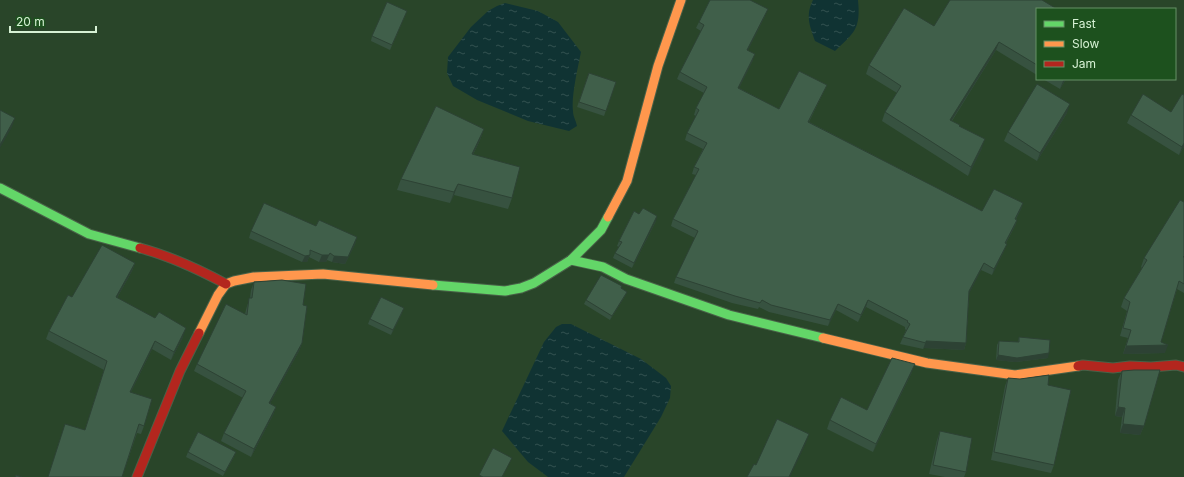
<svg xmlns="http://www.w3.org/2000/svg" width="1184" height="477" viewBox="0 0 1184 477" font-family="Inter,sans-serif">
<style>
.water{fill:url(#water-ripples)}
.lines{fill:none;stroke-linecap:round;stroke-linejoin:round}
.fast-casing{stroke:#496148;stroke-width:11}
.slow-casing{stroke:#496148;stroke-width:11}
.jam-casing{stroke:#496148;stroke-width:11}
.fast{stroke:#63d668;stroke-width:9}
.slow{stroke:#ff974d;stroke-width:9}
.jam{stroke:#b3261e;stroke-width:9}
.wall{fill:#375240}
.shaded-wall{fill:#2d4234}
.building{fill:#405f4a;stroke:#2d4234}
</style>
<defs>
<pattern id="water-ripples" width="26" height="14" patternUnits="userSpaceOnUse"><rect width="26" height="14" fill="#103333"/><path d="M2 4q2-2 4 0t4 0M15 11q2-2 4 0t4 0" fill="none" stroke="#325150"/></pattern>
</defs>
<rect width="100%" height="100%" fill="#294529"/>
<g class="water">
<path d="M813 0H858C861 29 854 33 835 51L815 41C810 26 805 16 813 0Z"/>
<path d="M505 3 538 11 558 22 581 52C578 67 571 97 573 111 573 117 576 120 577 126L569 131 528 121 477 100 453 86 447 73 448 57 471 27 488 11 497 6Z"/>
<path d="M562 324H571L641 359 666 378 671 386 670 398 661 417 624 477H548L528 462 502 431 544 342 556 327Z"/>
</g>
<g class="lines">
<g class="fast-casing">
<g id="fast">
<path d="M0 188 89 234 140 248"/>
<path d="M571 260 603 267 626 279 729 315 823 338"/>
<path d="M433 285 505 291 521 288 534 283 571 260 601 230 608 217"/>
</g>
</g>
<g class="slow-casing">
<g id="slow">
<path d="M608 217 627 181 658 66 681 0"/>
<path d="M199 333 218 295 226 284 234 281 254 277 323 274 433 285"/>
<path d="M823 338 927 363 1015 375 1078 366"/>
</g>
</g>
<g class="jam-casing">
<g id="jam">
<path d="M140 248C170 256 198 269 226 284"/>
<path d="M1078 366 1083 365 1113 368 1130 366 1151 367 1176 365 1184 367"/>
<path d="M137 477 180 371 199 333"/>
</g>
</g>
<use href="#fast" class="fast"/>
<use href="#slow" class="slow"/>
<use href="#jam" class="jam"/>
</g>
<g class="wall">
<path d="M1037 9V75L996 50 952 121 959 126 982 148 968 176 882 121 885 112 897 93 866 74 869 65 934 26Z"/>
<path d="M407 11 390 50 371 41 372 36Z"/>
<path d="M765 16 748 50 753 60 739 88 779 109 824 91 809 122 982 211 1023 203 1021 209 1016 219 1017 220 1015 226 1006 243 1004 251 992 275 981 270 969 293 966 343 964 350 924 348 923 349 900 344 906 330 905 329V327L866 307 858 322 836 310 828 326 769 312 759 307 758 309 732 303 674 283 676 277 695 238 671 226 673 219 696 175 692 174 694 167 703 149 685 140 687 133 696 116 694 115 696 108 704 93 677 79 680 72 701 31 696 28 699 22Z"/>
<path d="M589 73 616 82 604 116 577 107Z"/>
<path d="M1043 79H1066L1060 89Z"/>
<path d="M1171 112 1184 147 1179 155 1127 123 1131 115Z"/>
<path d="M1067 113 1037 161 1004 141 1008 132Z"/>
<path d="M484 129 480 140 473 155 512 198 508 209 454 195 450 203 397 190 401 179Z"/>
<path d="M1184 202V293L1177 289 1161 342 1165 353 1123 354 1128 338 1120 336 1127 311 1121 307 1124 298 1142 268 1141 267 1144 258Z"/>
<path d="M656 221 632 268 613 258 615 253 619 247 617 246 619 241Z"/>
<path d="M316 226 357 237 355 244 345 264 332 262 327 260 326 262H319L309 257 307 262H302L249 238 251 231Z"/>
<path d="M135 263 132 271 117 298 183 337 171 360 152 349 131 392 144 426 141 434 137 433 122 477H48L65 424 85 430 104 370 46 339 49 331 72 297Z"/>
<path d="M254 282 303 305 302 343 299 351 270 403 276 407 273 415 251 457 221 441 224 433 243 398 194 371 197 364 245 314 247 306 250 298 251 290Z"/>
<path d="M621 288 627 292 625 296 610 320 584 304 586 300Z"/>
<path d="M402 313 391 335 368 324 370 319Z"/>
<path d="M1019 337 1048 358 1015 362 996 360 997 345 999 341 1018 342Z"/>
<path d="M1122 371 1144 426 1140 435 1120 433 1122 417 1115 416 1118 380Z"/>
<path d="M912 372 873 452 827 429 830 420 867 410Z"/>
<path d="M1008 378 1048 385 1054 465 1051 473 991 460 1005 386Z"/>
<path d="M940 431 966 472 964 477H945L929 474 937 440Z"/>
<path d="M188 452 234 457 223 476 186 457Z"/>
</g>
<g class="shaded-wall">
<path d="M768 9 765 16 745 56 747 50Z"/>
<path d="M999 42 996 50 947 128 950 120Z"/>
<path d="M755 54 753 60 736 94 738 88Z"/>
<path d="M1064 79H1066L1060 89 1063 81Z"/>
<path d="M1070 104 1067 113 1037 161 1040 153Z"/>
<path d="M15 118 12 127 0 148V145Z"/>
<path d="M484 129 480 140 468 165 472 154Z"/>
<path d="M985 139 982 148 968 176 971 167Z"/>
<path d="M1184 143V147L1179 155 1182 147Z"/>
<path d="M458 184 454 195 450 203 454 192Z"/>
<path d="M1023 203 1021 209 1012 225Z"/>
<path d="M657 216 656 221 632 268 634 263Z"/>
<path d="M1017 220 1015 226 1002 249 1005 243Z"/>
<path d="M357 237 355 244 345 264 332 262 334 256Z"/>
<path d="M1007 244 1004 251 992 275 994 269Z"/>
<path d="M330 253 326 262H319L322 255Z"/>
<path d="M310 255 307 262H302L305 256Z"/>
<path d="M135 263 132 271 113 305 116 297Z"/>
<path d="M984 263 981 270 967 298 969 291Z"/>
<path d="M627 292 625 296 610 320 612 316Z"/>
<path d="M868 300 866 307 858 322 861 315Z"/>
<path d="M838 304 836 310 828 326 830 320Z"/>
<path d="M404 308 402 313 391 335 393 330Z"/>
<path d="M186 328 183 337 171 360 174 352Z"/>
<path d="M155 341 152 349 127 400 130 392Z"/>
<path d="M926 341 966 343 964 350 924 348 923 349Z"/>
<path d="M302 343 299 351 266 411 269 403Z"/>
<path d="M1168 345 1165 353 1123 354 1126 346Z"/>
<path d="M1049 353 1048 358 1015 362 996 360 998 355Z"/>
<path d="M915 364 912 372 873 452 876 444Z"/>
<path d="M276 407 273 415 251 457 254 449Z"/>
<path d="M1118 407 1125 408 1122 417 1115 416Z"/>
<path d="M1123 424 1144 426 1140 435 1120 433Z"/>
<path d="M809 434 806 443 790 477H789Z"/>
<path d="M236 452 234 457 223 476 225 472Z"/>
</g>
<g class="building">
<path d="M710 0H750L768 9 747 50 755 54 738 88 779 109 799 71 827 85 808 122 982 211 994 189 1023 203 1015 219 1017 220 1005 243 1007 244 994 269 984 263 969 291 966 343 926 341V343L903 337 910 324 907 322 908 321 868 300 861 315 838 304 830 320 771 305 762 300 760 303 735 296 676 277 698 231 673 219 699 169 694 167 707 143 687 133 699 110 696 108 707 87 680 72 704 25 699 22Z"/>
<path d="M950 0H1042L1057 9H1037V65L999 42 950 120 960 125 959 126 985 139 971 167 885 112 901 86 869 65 904 8 934 26Z"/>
<path d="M387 2 407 11 392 45 372 36Z"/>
<path d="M589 73 616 82 606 111 579 102Z"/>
<path d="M1037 84 1070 104 1040 153 1008 132Z"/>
<path d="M1143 94 1171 112 1182 94 1184 95V143L1182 147 1131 115Z"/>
<path d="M436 106 484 129 472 154 520 167 512 198 458 184 454 192 401 179Z"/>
<path d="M0 110 15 118 0 145Z"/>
<path d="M1180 200 1184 202V256L1183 257H1184V284L1179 281 1161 342 1168 345 1126 346 1131 330 1123 328 1130 302 1124 298 1147 260 1144 258Z"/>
<path d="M264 203 316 226 319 220 357 237 348 257 334 256 330 253 329 255H322L310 250V255L305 256 251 231Z"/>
<path d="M643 208 657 216 634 263 615 253 622 242 619 241 634 211 639 214Z"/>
<path d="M102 245 135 263 116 297 155 318 159 312 186 328 174 352 155 341 130 392 152 399 144 426 139 424 122 477H48L65 424 85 430 107 361 49 331 68 295 72 297Z"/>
<path d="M601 275 622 286 621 288 627 292 612 316 586 300Z"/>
<path d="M282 280 306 284 303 305 307 306 302 343 269 403 276 407 254 449 224 433 246 391 197 364 226 304 247 315 249 298H252L254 282Z"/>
<path d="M381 297 404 308 393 330 370 319Z"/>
<path d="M1019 337 1050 340 1049 353 1017 358 998 355 999 341 1019 342Z"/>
<path d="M892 358 915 364 876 444 830 420 841 397 867 410Z"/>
<path d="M1134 370H1160L1144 426 1123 424 1125 408 1118 407 1122 371Z"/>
<path d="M1049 375 1048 385 1071 390 1054 465 994 452 1008 378 1020 379Z"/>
<path d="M777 419 809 434 789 477H747L754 464 756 465Z"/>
<path d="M940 431 972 438 966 472 933 465Z"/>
<path d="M198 432 236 452 225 472 188 452Z"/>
<path d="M493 448 512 458 502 477H483L479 475Z"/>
<path d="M16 475 22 477H15Z"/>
</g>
<rect x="1036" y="8" width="140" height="72" fill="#1d511e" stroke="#679167"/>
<rect x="1044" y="21" width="20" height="6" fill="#63d668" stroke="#679167"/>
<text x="1072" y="28" font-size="12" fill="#d6f1d4">Fast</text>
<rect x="1044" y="41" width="20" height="6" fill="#ff974d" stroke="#679167"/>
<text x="1072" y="48" font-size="12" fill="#d6f1d4">Slow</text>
<rect x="1044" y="61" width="20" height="6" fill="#b3261e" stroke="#679167"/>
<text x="1072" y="68" font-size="12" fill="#d6f1d4">Jam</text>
<path d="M10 26v6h86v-6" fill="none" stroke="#d6f1d4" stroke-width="2"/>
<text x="16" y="26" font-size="12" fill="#d6f1d4" stroke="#1d511e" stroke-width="3" paint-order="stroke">20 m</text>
</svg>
